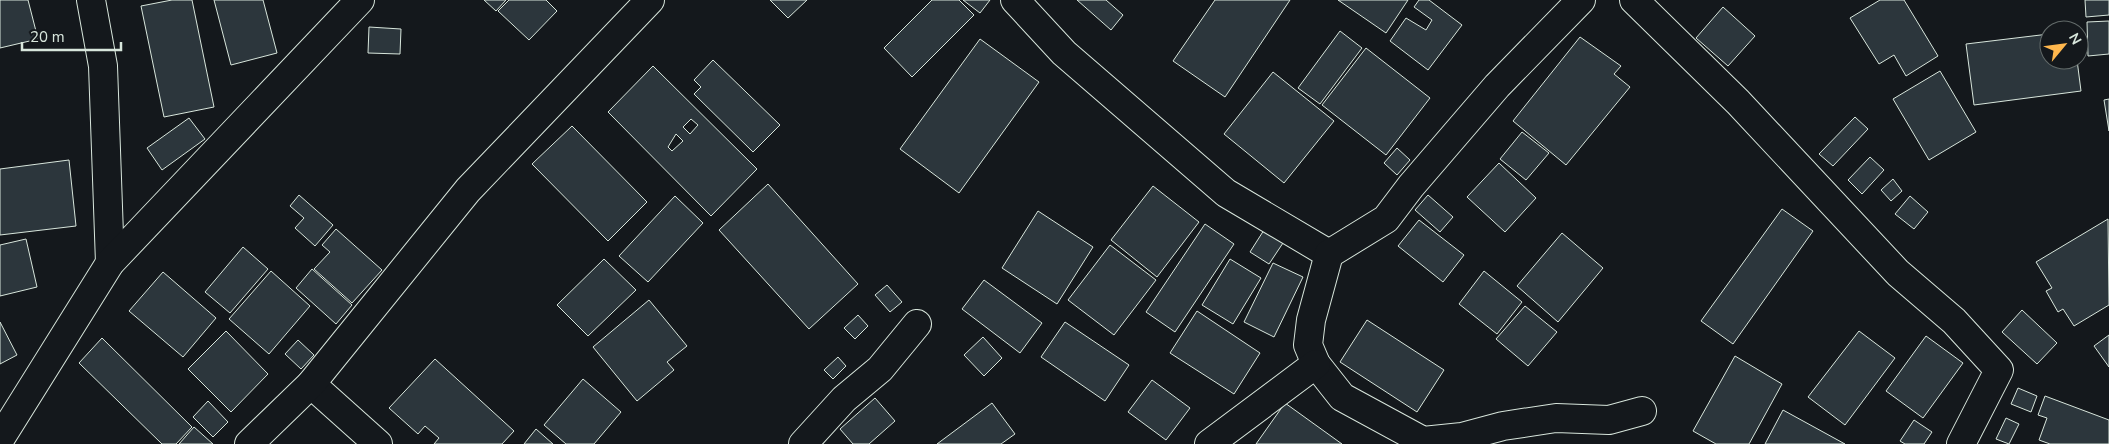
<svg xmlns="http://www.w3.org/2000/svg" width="2109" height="444" viewBox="0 0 2109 444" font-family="'Nunito Sans',sans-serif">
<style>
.building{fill:#2c363c;stroke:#d8e6dc;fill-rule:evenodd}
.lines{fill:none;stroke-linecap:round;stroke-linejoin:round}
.minor-casing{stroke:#d8e6dc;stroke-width:30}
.minor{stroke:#14181c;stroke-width:28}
</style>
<rect width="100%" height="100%" fill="#14181c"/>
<g class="building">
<path d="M0 0H28L38 39 0 48Z"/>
<path d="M172 0H192L214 107 164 117 141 6Z"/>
<path d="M214 0H263L277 53 231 65Z"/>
<path d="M484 0H506L496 11Z"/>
<path d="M509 0H546L557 11 529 40 498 11Z"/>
<path d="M770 0H807L788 18Z"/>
<path d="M932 0H959L974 15 912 77 884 48Z"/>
<path d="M963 0H990L980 13Z"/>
<path d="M1077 0H1106L1123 15 1111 30Z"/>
<path d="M1215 0H1290L1225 97 1173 61Z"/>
<path d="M1338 0H1408L1386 33Z"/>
<path d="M1419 0H1429L1462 25 1428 70 1390 41 1406 18 1426 30 1432 20 1414 7Z"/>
<path d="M1880 0H1904L1938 56 1906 76 1894 55 1879 64 1850 18Z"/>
<path d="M2085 0H2109V15L2086 17Z"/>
<path d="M1723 7 1755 36 1728 66 1696 38Z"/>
<path d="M2109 21V54L2088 56 2087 22Z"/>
<path d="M369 27 401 29 400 54 368 53Z"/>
<path d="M1340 31 1362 48 1320 104 1298 88Z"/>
<path d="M2049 34V60H2077L2081 91 1974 105 1966 44Z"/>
<path d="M1580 37 1621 66 1614 74 1630 87 1566 165 1513 121Z"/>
<path d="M980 39 1039 82 959 193 900 149Z"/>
<path d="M1366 48 1430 98 1386 155 1322 105Z"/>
<path d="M713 60 780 125 753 152 694 94 701 87 694 80Z"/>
<path d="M653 66 757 169 711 216 608 112ZM691 119 698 125 690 134 683 127ZM676 134 683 141 672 151 668 147Z"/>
<path d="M1940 71 1976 132 1929 160 1893 99Z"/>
<path d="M1273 72 1334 121 1284 183 1224 134Z"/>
<path d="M2109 99V131L2104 100Z"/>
<path d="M1855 117 1868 129 1833 166 1819 154Z"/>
<path d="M189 118 205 139 162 170 147 148Z"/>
<path d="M572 126 647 202 608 241 532 164Z"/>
<path d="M1522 132 1549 153 1526 180 1500 159Z"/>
<path d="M1397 148 1410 160 1397 175 1384 163Z"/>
<path d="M1870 157 1884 170 1862 194 1848 180Z"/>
<path d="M69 160 76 226 0 235V169Z"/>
<path d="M1499 163 1536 198 1505 232 1467 197Z"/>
<path d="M1893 179 1902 191 1891 201 1881 190Z"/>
<path d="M768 184 858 284 809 329 719 230Z"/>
<path d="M1153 186 1199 222 1157 277 1111 240Z"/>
<path d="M299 195 333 225 315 246 295 228 304 218 290 206Z"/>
<path d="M1428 195 1453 217 1440 232 1415 210Z"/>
<path d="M675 196 703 223 648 282 619 256Z"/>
<path d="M1910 196 1928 212 1914 229 1895 214Z"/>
<path d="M1782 209 1813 231 1733 344 1701 321Z"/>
<path d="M1038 211 1093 247 1057 304 1002 268Z"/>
<path d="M2108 219 2109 305 2074 326 2063 309 2058 312 2046 291 2052 288 2036 262Z"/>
<path d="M1419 220 1464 255 1443 282 1398 246Z"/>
<path d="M1205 224 1234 244 1175 332 1146 312Z"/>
<path d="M336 229 382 270 352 303 314 269 330 252 322 245Z"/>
<path d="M1264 230 1283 243 1269 264 1250 252Z"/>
<path d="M1562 233 1603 268 1558 322 1517 286Z"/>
<path d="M26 239 37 287 0 296V245Z"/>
<path d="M1110 245 1156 280 1114 335 1068 300Z"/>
<path d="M243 247 268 269 230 313 205 292Z"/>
<path d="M604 259 636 290 588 336 557 305Z"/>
<path d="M1230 259 1261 278 1233 324 1202 305Z"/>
<path d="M1273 263 1303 277 1274 337 1244 322Z"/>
<path d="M312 269 352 305 336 324 296 288Z"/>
<path d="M271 271 310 306 269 354 229 319Z"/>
<path d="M1484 271 1522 302 1497 334 1459 304Z"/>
<path d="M163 272 216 318 183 357 129 311Z"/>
<path d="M984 280 1042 323 1020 353 962 309Z"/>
<path d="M887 285 902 302 890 312 875 295Z"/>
<path d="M649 300 687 346 667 362 674 370 637 401 593 347Z"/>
<path d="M1525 306 1557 332 1528 366 1496 339Z"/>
<path d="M2022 310 2057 343 2037 364 2002 332Z"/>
<path d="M1197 311 1260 353 1234 394 1170 353Z"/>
<path d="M858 315 868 326 855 339 844 328Z"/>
<path d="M1367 320 1444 370 1417 412 1340 362Z"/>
<path d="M0 322 17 355 0 364Z"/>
<path d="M1065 322 1129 365 1105 401 1041 357Z"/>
<path d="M226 331 268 374 231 412 188 369Z"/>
<path d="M1859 331 1895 358 1845 425 1808 397Z"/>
<path d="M2109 335V367L2094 346Z"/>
<path d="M1926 336 1963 363 1923 418 1886 391Z"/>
<path d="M983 337 1002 358 984 376 964 355Z"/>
<path d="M102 338 192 427 176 444H162L79 363Z"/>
<path d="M298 340 314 355 301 369 285 354Z"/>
<path d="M1735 356 1782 384 1749 444H1716L1693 431Z"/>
<path d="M838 357 846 366 833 379 824 370Z"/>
<path d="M435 359 514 431 502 444H434L439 438 425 426 418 434 389 408Z"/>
<path d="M583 379 621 412 594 444H566L544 425Z"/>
<path d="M1152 380 1190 408 1166 440 1128 412Z"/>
<path d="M2018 388 2037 396 2031 412 2011 404Z"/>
<path d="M2045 396 2109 420V444H2050L2039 440 2047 418 2038 415Z"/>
<path d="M875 398 895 421 869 444H853L840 429Z"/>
<path d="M208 401 228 422 213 437 193 417Z"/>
<path d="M992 403 1015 434 1001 444H937Z"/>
<path d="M1285 403 1342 444H1256Z"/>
<path d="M1783 410 1845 444H1765Z"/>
<path d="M2006 418 2019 424 2009 444 1996 439Z"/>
<path d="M1914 420 1932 432 1924 444H1905L1900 441Z"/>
<path d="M194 427 213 444H179Z"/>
<path d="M536 429 553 444H524Z"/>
</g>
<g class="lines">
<g class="minor-casing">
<g id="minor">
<path d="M91 0 103 66 110 263"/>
<path d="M1015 0 1064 53 1226 193 1329 254"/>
<path d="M1581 0 1497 86 1411 186 1386 219 1329 254 1311 320 1308 345 1316 364 1342 397 1423 441 1462 437 1503 426 1556 418 1609 420 1642 411"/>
<path d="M1634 0 1738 102 1898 273 1954 321 1999 370 1961 444"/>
<path d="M311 384 378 444"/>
<path d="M0 439 110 263 360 0"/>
<path d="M249 444 311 384 468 190 650 0"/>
<path d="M803 444 844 399 880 369 917 324"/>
<path d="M1209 444 1316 364"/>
</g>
</g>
<use href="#minor" class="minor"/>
</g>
<g transform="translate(2064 45) rotate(61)"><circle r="24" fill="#14181c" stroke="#626a69"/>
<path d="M0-4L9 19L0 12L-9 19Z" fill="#ffb74d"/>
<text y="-8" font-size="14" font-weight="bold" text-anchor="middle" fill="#d8e6dc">N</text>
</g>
<path d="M22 42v8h99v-8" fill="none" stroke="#d8e6dc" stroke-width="2.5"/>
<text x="30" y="42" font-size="15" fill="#d8e6dc" stroke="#14181c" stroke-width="4" paint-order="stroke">20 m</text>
</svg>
